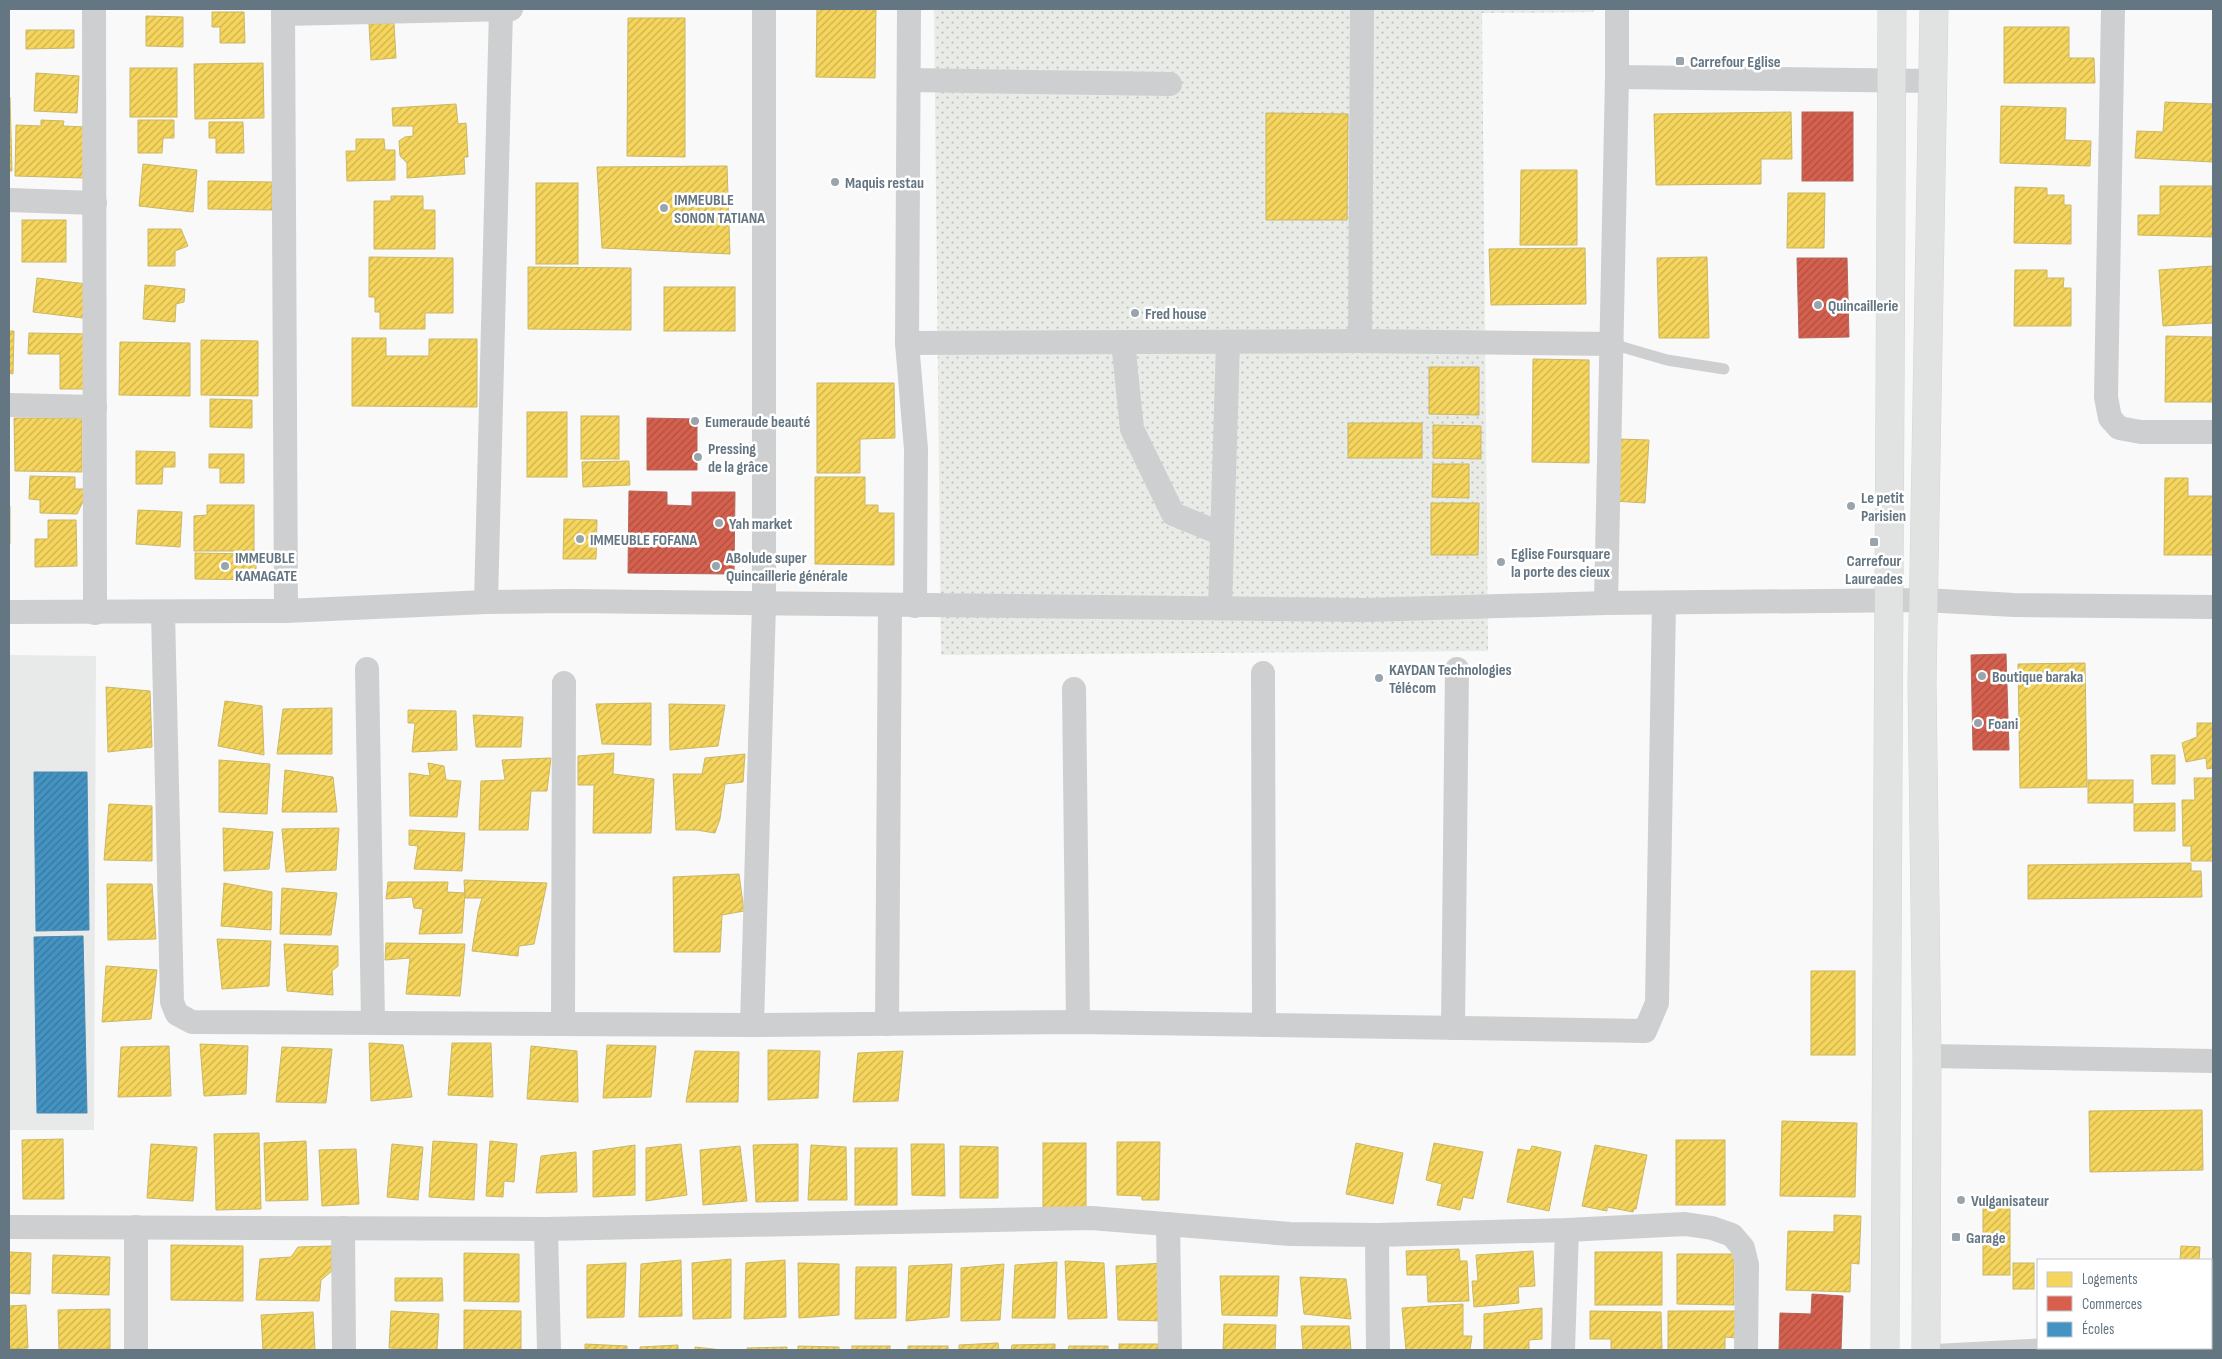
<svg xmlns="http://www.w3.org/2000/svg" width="2222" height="1359" viewBox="0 0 2222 1359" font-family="'Sofia Sans Condensed',sans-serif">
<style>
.built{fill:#e8e9e9}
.grass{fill:url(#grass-dots)}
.homes{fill:url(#homes-hatch);stroke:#cab868}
.shops{fill:url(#shops-hatch);stroke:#b4675d}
.schools{fill:url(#schools-hatch);stroke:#4d8ab0}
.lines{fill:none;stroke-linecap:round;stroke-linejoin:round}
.secondary-casing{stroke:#d5d6d7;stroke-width:29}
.lane{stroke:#cecfd0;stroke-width:11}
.street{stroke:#cecfd0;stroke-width:24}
.secondary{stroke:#e1e2e2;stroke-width:28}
.poi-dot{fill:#99a4ac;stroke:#fff;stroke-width:2}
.labels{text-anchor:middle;stroke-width:5;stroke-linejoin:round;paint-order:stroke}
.poi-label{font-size:16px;font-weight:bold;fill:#657683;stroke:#fff;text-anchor:start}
</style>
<defs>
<pattern id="grass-dots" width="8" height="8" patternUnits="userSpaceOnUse" patternTransform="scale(1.25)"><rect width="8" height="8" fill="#e8ebe6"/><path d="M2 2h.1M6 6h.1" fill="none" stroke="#c0c3c0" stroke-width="1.8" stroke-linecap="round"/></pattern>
<pattern id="homes-hatch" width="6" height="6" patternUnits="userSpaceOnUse" patternTransform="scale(1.25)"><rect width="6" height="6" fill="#f6d55c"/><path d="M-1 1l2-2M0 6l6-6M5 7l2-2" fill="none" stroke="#cbb151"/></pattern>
<pattern id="shops-hatch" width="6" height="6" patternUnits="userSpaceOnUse" patternTransform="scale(1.25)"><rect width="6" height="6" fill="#d6604d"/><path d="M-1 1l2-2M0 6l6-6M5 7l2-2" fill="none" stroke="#a85144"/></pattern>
<pattern id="schools-hatch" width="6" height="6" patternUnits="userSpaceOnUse" patternTransform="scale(1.25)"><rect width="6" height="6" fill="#4393c3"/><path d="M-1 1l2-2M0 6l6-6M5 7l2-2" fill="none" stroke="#3a779c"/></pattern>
</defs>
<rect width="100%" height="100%" fill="#f9f9f9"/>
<path class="built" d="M9 655 96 656 94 1130H9Z"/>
<path class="grass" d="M934 9H1594V12L1482 13 1488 651 941 655Z"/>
<g class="homes">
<path d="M817 9H876L875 78 816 77Z"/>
<path d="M212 12H244L245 43H220V27H212Z"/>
<path d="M146 16 183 17V47L146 46Z"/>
<path d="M628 18H685V157L627 156Z"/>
<path d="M394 23 396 58 371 60 369 24Z"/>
<path d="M2004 27H2069V58H2094L2095 83H2004Z"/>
<path d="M26 30H74V48L26 49Z"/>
<path d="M263 63 264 118 195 119 194 64Z"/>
<rect x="130" y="68" width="47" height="49"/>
<path d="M36 73 79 76 77 113 34 111Z"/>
<path d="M9 97H10L12 171H9Z"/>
<path d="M2165 102 2213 104V162L2135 158 2137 131 2163 132Z"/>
<path d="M456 104 458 124 466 123 468 157H464L465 174 407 178V163L400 156 399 141 405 137 413 136V126H393L392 108Z"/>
<path d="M2001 106 2066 108 2065 140 2091 141 2090 166 2000 163Z"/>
<path d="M1791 112 1792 159H1761V184L1656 185 1654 114Z"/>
<path d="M1266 113 1348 114 1347 220H1266Z"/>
<path d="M41 120 64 121 63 126 85 127 84 178 15 176 16 125 41 126Z"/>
<path d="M138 120H174V138H163L162 153H138Z"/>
<path d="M209 122H243L244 153H216V138H209Z"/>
<path d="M356 139H384L385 150H395V180L347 181 346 151H356Z"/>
<path d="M143 164 197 170 193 212 139 206Z"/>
<path d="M727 166 730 254 602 248 597 167Z"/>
<path d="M1521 170H1577V245H1520Z"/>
<path d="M208 181 272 182V210L208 209Z"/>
<rect x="536" y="183" width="42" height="81"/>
<path d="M2160 186H2213V237L2138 235V215H2160Z"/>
<path d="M2015 187 2047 188V195H2064V205H2071V244L2014 243Z"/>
<path d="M1788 193H1825L1824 248H1787Z"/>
<path d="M391 196H423V210H435V249H374V201H391Z"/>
<rect x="22" y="220" width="44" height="42"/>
<path d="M148 229H181L188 246 175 251V266H148Z"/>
<path d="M1585 248 1586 304 1491 305 1489 249Z"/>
<path d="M369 257 453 258V313H425V329H380V312H375V297H369Z"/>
<path d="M1707 257 1709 338H1659L1657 258Z"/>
<path d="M2213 266V323L2163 326 2159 270Z"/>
<path d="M528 267 631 268V330L528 329Z"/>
<path d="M2015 270H2047V278H2064L2063 288H2071V326H2014Z"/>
<path d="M37 278 87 284 83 318 33 312Z"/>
<path d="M145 285 185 289 184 302 176 304 175 322 143 319Z"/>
<rect x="664" y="287" width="71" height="44"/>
<path d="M9 331H14L13 374 9 373Z"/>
<path d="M29 333 91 334V389H60V354H28Z"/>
<path d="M2166 336 2213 337V402H2165Z"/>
<path d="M352 338H386V356H429V339H477V407L352 406Z"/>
<path d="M201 340 258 341V396L201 395Z"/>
<path d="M120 342 190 343V396L119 395Z"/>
<path d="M1533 359 1589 360V463L1532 462Z"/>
<path d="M1429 367H1479V415L1429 414Z"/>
<path d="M817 383H894L895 438 860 439V473H817Z"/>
<path d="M210 399 252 400V428L210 427Z"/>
<rect x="527" y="412" width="40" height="65"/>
<rect x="581" y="416" width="38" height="43"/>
<path d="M14 418H82V472L15 471Z"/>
<rect x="1348" y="423" width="74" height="35"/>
<path d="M1433 425 1481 426V459L1433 458Z"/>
<path d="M1618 439 1649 440 1645 503 1614 501Z"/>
<path d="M136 451 175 452V467H163L162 484H136Z"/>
<path d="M209 454H244V483H220V468H209Z"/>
<path d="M629 461 630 485 583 487 582 462Z"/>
<path d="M1433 464H1469V498L1432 497Z"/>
<path d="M30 476 75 477V489H89L77 514 40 513V500L29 499Z"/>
<path d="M815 477H865V505H878V513H894V565L815 564Z"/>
<path d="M2165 478H2188V496H2213V555H2164Z"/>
<path d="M1431 503H1479L1478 555H1431Z"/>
<path d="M9 505 10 506V544H9Z"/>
<path d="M207 505H254V551H194V516L207 515Z"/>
<path d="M138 510 182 512 180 547 136 544Z"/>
<path d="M564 519 597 520 596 559H563Z"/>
<path d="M48 520H76L77 566 35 567V539H48Z"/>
<path d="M195 553 256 554V580L195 579Z"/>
<path d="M2085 663 2087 787 2020 788 2018 664Z"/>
<path d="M106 687 150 691 152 747 108 752Z"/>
<path d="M225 701 262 706 264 755 218 746Z"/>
<path d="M651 703V745L602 744 596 704Z"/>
<path d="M669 704 725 705 718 746 670 750Z"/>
<path d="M332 708V754H277L283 709Z"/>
<path d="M408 710 456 711 457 750 412 752 415 723H408Z"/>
<path d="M473 715 523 717 521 747H476Z"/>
<path d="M2197 723H2213V768L2207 769 2206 758 2186 762 2182 743 2197 737Z"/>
<path d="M614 753 613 774 654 779 651 833H593L594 785H578V756Z"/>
<path d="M745 754 743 782 725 784 720 819 715 833 696 830H676L673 774H702L705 758Z"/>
<path d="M2151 755H2175V784H2152Z"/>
<path d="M551 758 547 791H531L528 830H479L481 781 505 780 502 760Z"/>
<path d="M219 760 270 764 267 814 219 812Z"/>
<path d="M428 763 444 766 446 780 461 781 457 817 410 816 409 773 430 776Z"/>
<path d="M285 770 333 777 337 812H282Z"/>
<path d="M2194 778H2213V861H2191V846H2183L2182 800H2195Z"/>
<rect x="2088" y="780" width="45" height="23"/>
<path d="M2175 803V831H2134V804Z"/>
<path d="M109 804 152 806V861L104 860Z"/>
<path d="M223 828 273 832 269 869 224 871Z"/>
<path d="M339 828 336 870 286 872 282 829Z"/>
<path d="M409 830 465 833 462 871 414 869 418 846 409 845Z"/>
<path d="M2191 863V871H2201L2202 897 2028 899V865Z"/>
<path d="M739 874 744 911 722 915 720 952H674L673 877Z"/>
<path d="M464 880 547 883 534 944 519 946 518 956 472 951 478 912 482 898H465Z"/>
<path d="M388 882H448L447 892 465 893 462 933 419 934 423 909 414 908 412 897 386 899Z"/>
<path d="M224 883 272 892 271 930 221 926Z"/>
<path d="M107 884H152L156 939 108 940Z"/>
<path d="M282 888 337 893 331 935 280 934Z"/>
<path d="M217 939 271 941 269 986 222 989Z"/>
<path d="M386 943 465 944 460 996 406 994 410 958 385 960Z"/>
<path d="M284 944 338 946V966L332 971 333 995 287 991Z"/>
<path d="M106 966 157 970 151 1019 102 1022Z"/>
<rect x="1811" y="971" width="44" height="84"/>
<path d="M369 1043 403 1045 412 1097 371 1101Z"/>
<path d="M452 1043H491L493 1097 448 1095Z"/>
<path d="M200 1044 248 1046 246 1094 204 1096Z"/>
<path d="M607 1045 656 1046 651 1097 603 1098Z"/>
<path d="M169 1046 171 1096 118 1097 121 1047Z"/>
<path d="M531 1046 577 1051 578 1102 527 1099Z"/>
<path d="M282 1047 332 1049 326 1103 276 1102Z"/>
<path d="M768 1050 820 1051 818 1098 768 1100Z"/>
<path d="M695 1051 739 1052 738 1102H686Z"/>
<path d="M903 1051 898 1101 853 1102 858 1053Z"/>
<path d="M2202 1110 2203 1170 2090 1172 2089 1111Z"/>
<path d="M1782 1121 1857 1123 1855 1197 1780 1196Z"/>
<path d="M259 1133 261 1209 216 1210 214 1134Z"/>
<path d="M63 1139 64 1199H23L22 1140Z"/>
<rect x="1676" y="1140" width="49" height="65"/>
<path d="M306 1141 308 1200 266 1201 264 1143Z"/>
<path d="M433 1141 477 1144 474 1200 429 1197Z"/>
<path d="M490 1141 517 1144 514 1182 504 1181 503 1197 486 1196Z"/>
<path d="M1117 1142H1160L1159 1200H1142V1196L1117 1195Z"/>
<rect x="1043" y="1143" width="43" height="65"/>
<path d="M1356 1143 1403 1153 1393 1204 1346 1194Z"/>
<path d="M1434 1143 1483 1152 1473 1199 1463 1197 1460 1210 1437 1205 1442 1184 1426 1180Z"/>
<path d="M151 1144 197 1147 193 1201 147 1198Z"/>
<path d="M392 1144 423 1147 418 1200 387 1197Z"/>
<path d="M681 1144 687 1195 646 1201V1148Z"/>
<path d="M798 1144V1201L756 1202 753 1145Z"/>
<path d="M911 1144H944L945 1196 912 1195Z"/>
<path d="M635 1145V1195L593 1197V1151Z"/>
<path d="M811 1145 846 1147 847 1200H808Z"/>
<path d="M1595 1145 1647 1155 1636 1209H1634L1633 1212 1607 1207V1211L1582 1206Z"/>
<path d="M740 1146 747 1201 703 1205 700 1150Z"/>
<path d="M960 1146 998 1147V1198H960Z"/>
<path d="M1532 1146 1561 1152 1549 1211 1507 1202 1518 1149 1530 1151Z"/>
<rect x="855" y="1148" width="42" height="57"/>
<path d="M356 1149 359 1204 322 1206 319 1150Z"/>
<path d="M576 1152 577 1192 536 1193 541 1156Z"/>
<rect x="1983" y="1207" width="27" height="68"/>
<path d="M1834 1215 1861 1216 1859 1264 1851 1263 1850 1292 1786 1290 1788 1231 1834 1232Z"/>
<path d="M171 1245 243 1246V1301L171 1300Z"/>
<path d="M332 1246V1271L321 1280 319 1301 256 1300 260 1259 291 1257 298 1247Z"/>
<path d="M2181 1246 2200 1247 2199 1260H2180Z"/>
<path d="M1459 1249 1460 1261H1467L1469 1301 1428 1302 1427 1275H1407L1406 1251Z"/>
<path d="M1533 1251 1535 1286 1518 1287 1519 1303 1474 1307 1472 1281H1478L1476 1255Z"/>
<path d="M9 1252 31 1253 30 1294 9 1293Z"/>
<rect x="1595" y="1252" width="67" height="53"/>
<path d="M464 1253 519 1254V1302L464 1301Z"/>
<path d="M1677 1254H1734V1305L1677 1304Z"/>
<path d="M53 1255 110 1257 109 1295 52 1293Z"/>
<path d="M731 1259V1318L693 1319 692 1263Z"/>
<path d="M681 1260 682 1316 639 1317 641 1264Z"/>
<path d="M785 1260 786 1317 744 1319 746 1263Z"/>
<path d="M1065 1261 1104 1263 1107 1318 1068 1319Z"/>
<path d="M1057 1262 1055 1318H1012L1015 1265Z"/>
<path d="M626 1263 624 1317 587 1318V1265Z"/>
<path d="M798 1263 839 1264V1315L799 1318Z"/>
<path d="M1164 1263 1165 1321 1118 1320 1116 1266Z"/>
<rect x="2013" y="1263" width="21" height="26"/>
<path d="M952 1264 949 1317 906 1321 909 1266Z"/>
<path d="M1004 1264 1000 1320 961 1321V1268Z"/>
<path d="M856 1267H896V1318L855 1319Z"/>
<path d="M1220 1276H1279L1277 1316 1222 1315Z"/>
<path d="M1300 1277 1346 1279 1351 1319 1304 1314Z"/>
<path d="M395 1278H442L443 1301H395Z"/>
<path d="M1463 1304V1336H1472L1470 1350H1406L1402 1308Z"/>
<path d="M26 1305 28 1348 9 1349V1306Z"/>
<path d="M1542 1308V1339L1529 1340V1350H1484V1314Z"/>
<path d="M110 1309V1349L59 1350 58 1310Z"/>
<path d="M464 1310 521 1311V1350H464Z"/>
<path d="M391 1311 439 1314 437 1350 389 1348Z"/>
<path d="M1590 1311 1661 1312 1662 1350H1611V1339H1590Z"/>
<path d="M1668 1311H1737V1338L1725 1337V1350H1668Z"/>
<path d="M313 1312 315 1350H263L261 1315Z"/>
<path d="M1224 1324 1276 1325 1275 1350H1223Z"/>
<path d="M1301 1326H1349L1351 1350H1303Z"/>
<path d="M998 1343 999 1350H959V1345Z"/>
<path d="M585 1344 627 1346V1350H585Z"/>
<path d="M1055 1344V1350H1011L1012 1345Z"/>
<rect x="1119" y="1344" width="39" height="6"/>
<path d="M678 1345V1350H640V1347Z"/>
<path d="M798 1346 839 1347V1350H798Z"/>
<rect x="852" y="1346" width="38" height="4"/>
<rect x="908" y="1346" width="40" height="4"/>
<path d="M1069 1346H1108V1350H1068Z"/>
<path d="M695 1347 722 1350H695Z"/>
<path d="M787 1347V1350H747V1348Z"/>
</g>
<g class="shops">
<rect x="1802" y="112" width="51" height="69"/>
<path d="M1797 258H1847L1849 337 1799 338Z"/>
<path d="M647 418 697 419V470H647Z"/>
<path d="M629 491 667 492V505L692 506V492H735L734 574 628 573Z"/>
<path d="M2006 654 2009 750H1973L1971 655Z"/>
<path d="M1812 1294 1843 1296 1841 1350H1779L1780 1313 1811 1314Z"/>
</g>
<g class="schools">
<path d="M34 772H87L89 930 36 931Z"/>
<path d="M83 936 87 1113H37L34 937Z"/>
</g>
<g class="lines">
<g class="secondary-casing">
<g id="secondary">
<path d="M1885 1350 1892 9"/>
<path d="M1926 1350 1927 1056 1922 683 1934 9"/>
</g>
</g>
<g class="lane">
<path d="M1612 344 1667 360 1724 369"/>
<path d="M1926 1350 2038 1344"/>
</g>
<g class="street">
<path d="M94 9 95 613"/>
<path d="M283 9 286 611"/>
<path d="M909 9 907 343 1360 341 1612 344"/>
<path d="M2113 9 2106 397 2110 418 2119 428 2141 432H2213"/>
<path d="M283 14 511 9"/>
<path d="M1617 77 1932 81"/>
<path d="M909 80 1170 84"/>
<path d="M9 200 95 203"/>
<path d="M1360 341 1362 9"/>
<path d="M1123 342 1132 429 1173 514 1222 534"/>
<path d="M907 343 916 449 915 606"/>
<path d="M9 405 95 407"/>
<path d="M486 602 501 9"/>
<path d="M1606 603 1617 77V9"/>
<path d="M1220 608 1228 342"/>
<path d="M9 612 286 611 486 602 572 601 1366 610 1606 603 1924 600 2014 605 2213 607"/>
<path d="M163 612 172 1002 177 1014 192 1022 752 1025 1078 1022 1645 1031 1657 1003 1664 603"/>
<path d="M367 669 373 1022"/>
<path d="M1263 673 1264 1025"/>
<path d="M1074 689 1078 1022"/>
<path d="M563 1024 564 683"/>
<path d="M887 1024 890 606"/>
<path d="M752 1025 764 604V9"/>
<path d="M1453 1028 1457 669"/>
<path d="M1927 1056 2213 1061"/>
<path d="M1168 1224 1170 1350"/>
<path d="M9 1227 546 1229 1091 1218 1290 1234 1377 1235 1567 1230 1685 1224 1712 1228 1732 1235 1743 1248 1747 1265 1746 1350"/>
<path d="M136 1227V1350"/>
<path d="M343 1228 344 1350"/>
<path d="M546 1229 549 1350"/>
<path d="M1377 1235 1378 1350"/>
<path d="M1563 1350 1567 1230"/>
</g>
<use href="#secondary" class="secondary"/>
</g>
<g class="poi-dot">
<rect x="1675" y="56" width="10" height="10" rx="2.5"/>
<circle cx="835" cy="182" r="5"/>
<circle cx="664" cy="208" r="5"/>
<circle cx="1818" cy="305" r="5"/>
<circle cx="1135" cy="313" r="5"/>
<circle cx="695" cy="421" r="5"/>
<circle cx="698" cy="457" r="5"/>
<circle cx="1851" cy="506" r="5"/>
<circle cx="719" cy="523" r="5"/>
<circle cx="580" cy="539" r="5"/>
<rect x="1869" y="537" width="10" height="10" rx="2.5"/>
<circle cx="1501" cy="562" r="5"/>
<circle cx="225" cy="566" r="5"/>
<circle cx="716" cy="566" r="5"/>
<circle cx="1982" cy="676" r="5"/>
<circle cx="1379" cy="678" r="5"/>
<circle cx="1978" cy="723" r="5"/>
<circle cx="1961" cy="1200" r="5"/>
<rect x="1951" y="1232" width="10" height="10" rx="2.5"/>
</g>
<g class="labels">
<g class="poi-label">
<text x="1690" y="67">Carrefour Eglise</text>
<text x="845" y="188">Maquis restau</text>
<text x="674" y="205">IMMEUBLE<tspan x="674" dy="18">SONON TATIANA</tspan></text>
<text x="1828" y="311">Quincaillerie</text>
<text x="1145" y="319">Fred house</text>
<text x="705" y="427">Eumeraude beauté</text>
<text x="708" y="454">Pressing<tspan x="708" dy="18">de la grâce</tspan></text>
<text x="1861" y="503">Le petit<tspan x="1861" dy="18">Parisien</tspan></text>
<text x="729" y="529">Yah market</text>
<text x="590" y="545">IMMEUBLE FOFANA</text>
<text x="1511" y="559">Eglise Foursquare<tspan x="1511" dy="18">la porte des cieux</tspan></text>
<text x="235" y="563">IMMEUBLE<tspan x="235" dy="18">KAMAGATE</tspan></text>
<text x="726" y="563">ABolude super<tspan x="726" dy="18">Quincaillerie générale</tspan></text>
<text x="1874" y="566" text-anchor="middle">Carrefour<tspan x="1874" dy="18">Laureades</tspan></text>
<text x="1389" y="675">KAYDAN Technologies<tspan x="1389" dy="18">Télécom</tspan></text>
<text x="1992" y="682">Boutique baraka</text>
<text x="1988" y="729">Foani</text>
<text x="1971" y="1206">Vulganisateur</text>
<text x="1966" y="1243">Garage</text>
</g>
</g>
<rect width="2222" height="1359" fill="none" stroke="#657683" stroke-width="20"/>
<rect x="2037" y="1259" width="175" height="90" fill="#ffffff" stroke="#c1c8cd"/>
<rect x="2047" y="1272" width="25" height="15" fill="#f6d55c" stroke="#c1c8cd"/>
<text x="2082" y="1284" font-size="15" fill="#657683">Logements</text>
<rect x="2047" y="1296" width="25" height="15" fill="#d6604d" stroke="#c1c8cd"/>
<text x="2082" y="1309" font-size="15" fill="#657683">Commerces</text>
<rect x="2047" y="1322" width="25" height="15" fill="#4393c3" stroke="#c1c8cd"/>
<text x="2082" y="1334" font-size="15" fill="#657683">Écoles</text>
</svg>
